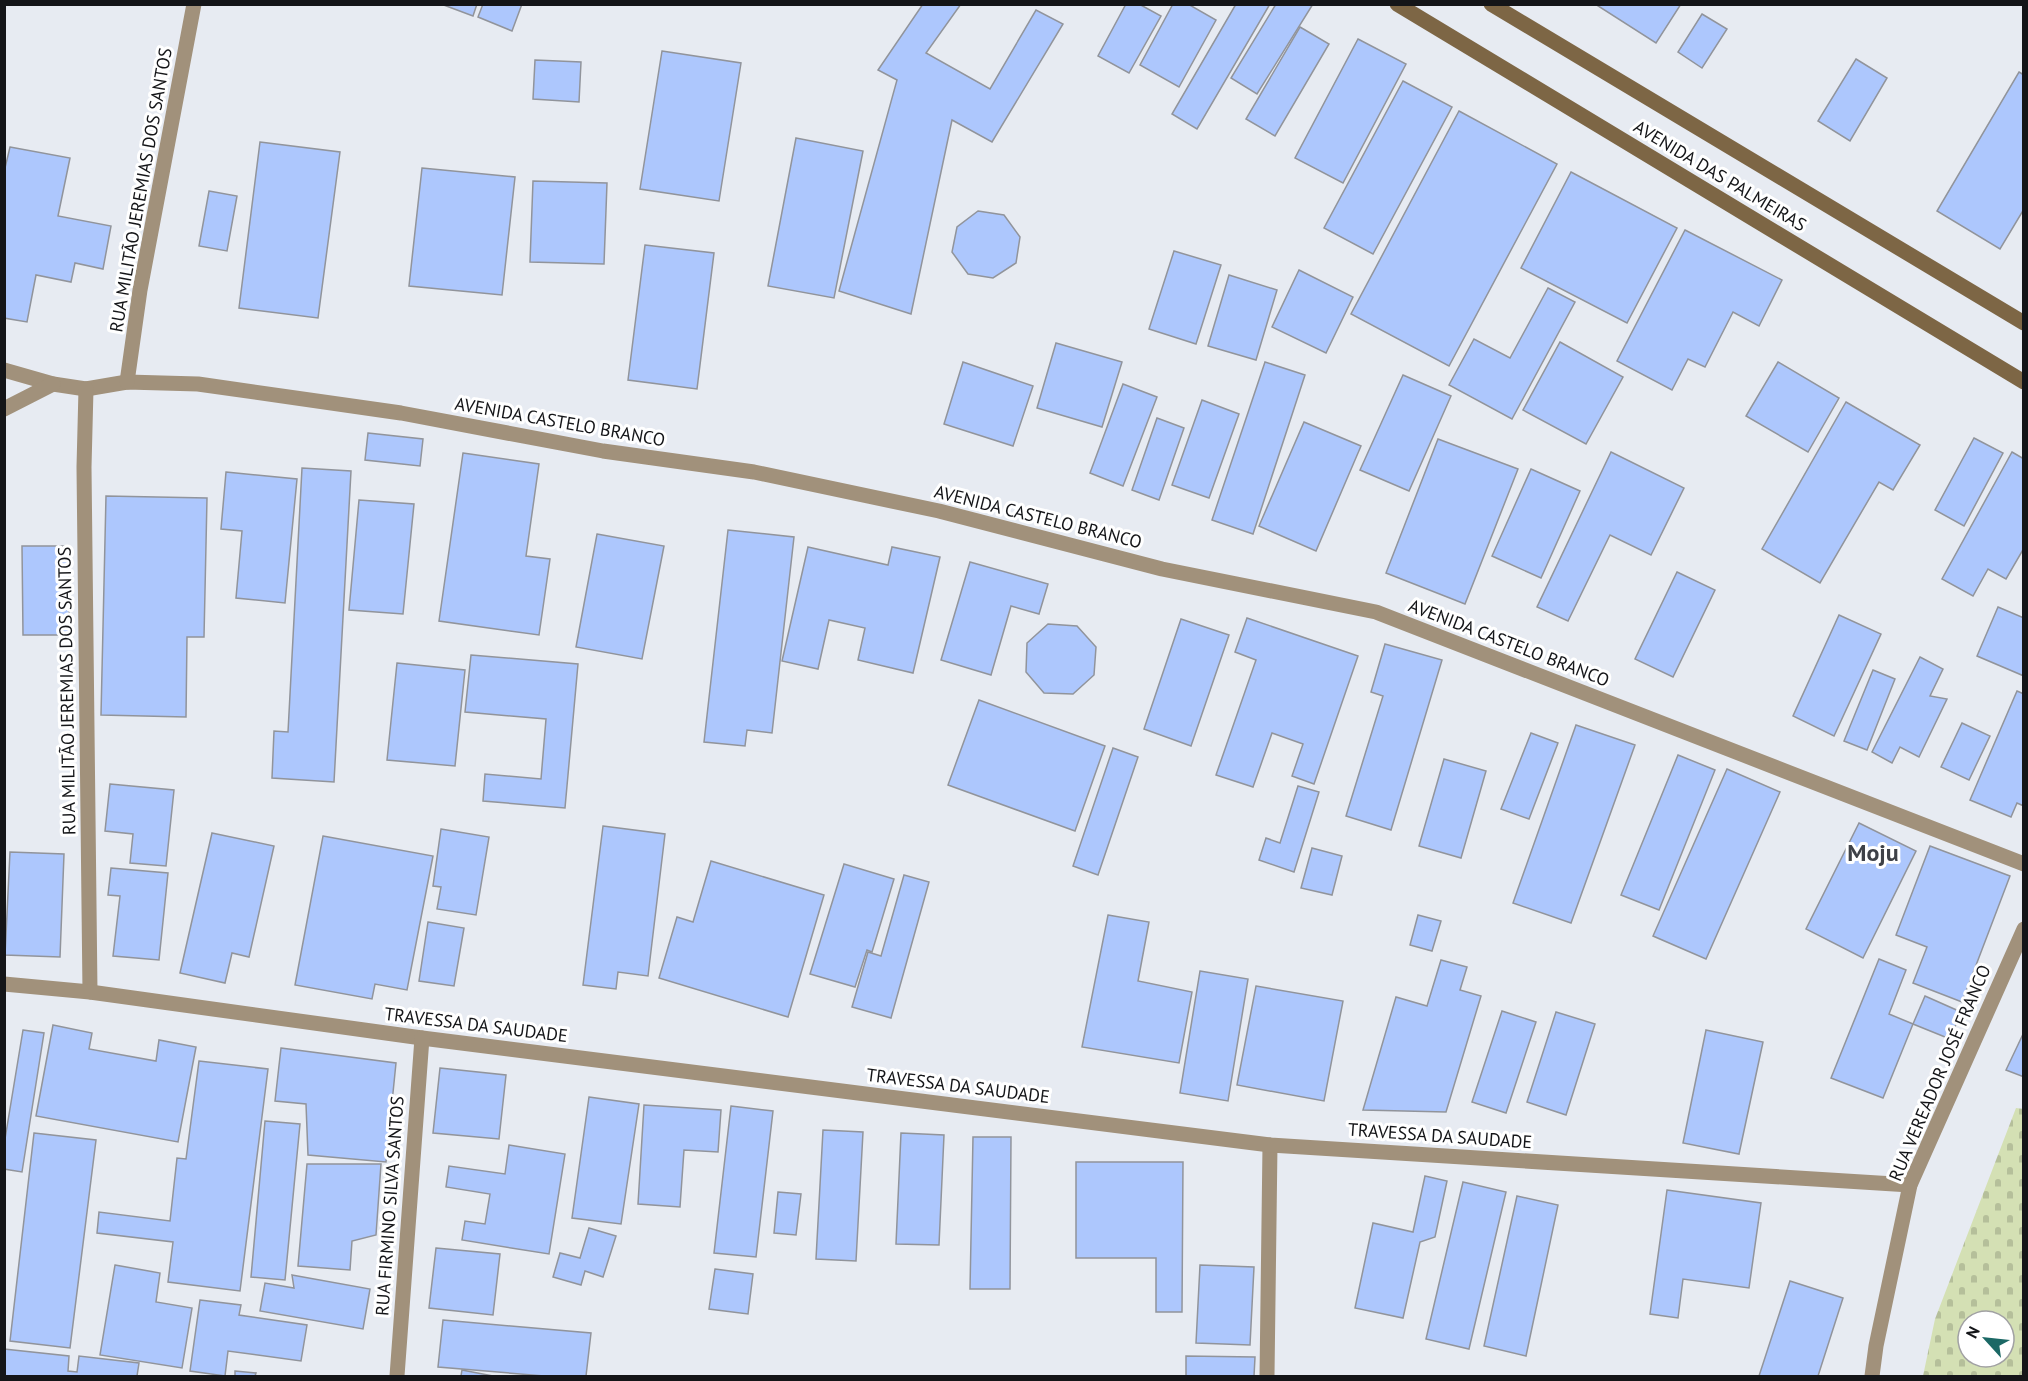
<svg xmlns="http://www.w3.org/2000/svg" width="2028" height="1381" viewBox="0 0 2028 1381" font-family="'PT Sans',sans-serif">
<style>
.cemetery{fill:url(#cemetery-stones);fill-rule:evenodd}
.building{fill:#adc7fd;stroke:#91949b;stroke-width:1.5}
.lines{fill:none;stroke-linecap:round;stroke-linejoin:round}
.minor{stroke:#a1917b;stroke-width:15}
.tertiary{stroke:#a1917b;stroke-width:15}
.secondary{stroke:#7d6645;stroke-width:15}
.labels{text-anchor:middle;stroke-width:6;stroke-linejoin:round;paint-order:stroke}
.street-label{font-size:18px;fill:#141518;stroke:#fff}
.district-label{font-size:24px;font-weight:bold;fill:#3e4147;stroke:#fff}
</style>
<defs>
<pattern id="cemetery-stones" width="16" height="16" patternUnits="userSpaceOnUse" patternTransform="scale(1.5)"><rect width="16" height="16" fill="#d4e0b4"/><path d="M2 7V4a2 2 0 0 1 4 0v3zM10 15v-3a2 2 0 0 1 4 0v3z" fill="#b5bf9a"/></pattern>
</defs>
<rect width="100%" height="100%" fill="#e7ebf2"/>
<path class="cemetery" d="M2016 1108 2024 1109 2023 1376H1923L1935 1319ZM1968 1321H2004V1357H1968Z"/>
<g class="building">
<path d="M441 4H477L473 16Z"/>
<path d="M483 4H522L512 31 478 17Z"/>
<path d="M923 4H961L926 53 990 89 1036 10 1063 24 992 142 952 120 911 314 839 291 897 80 878 70Z"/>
<path d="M1126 4H1139L1161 16 1129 73 1098 56Z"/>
<path d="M1173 4H1188L1216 20 1179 87 1140 65Z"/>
<path d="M1236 4H1270L1197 129 1172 114Z"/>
<path d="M1276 4H1313L1257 94 1231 78Z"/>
<path d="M1595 4H1681L1656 43Z"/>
<path d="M1702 14 1727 29 1702 68 1678 52Z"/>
<path d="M1300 27 1329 44 1275 136 1246 119Z"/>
<path d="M1358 39 1406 64 1343 183 1295 158Z"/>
<path d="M662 51 741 63 719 201 640 189Z"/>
<path d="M1856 59 1887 78 1850 141 1818 121Z"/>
<path d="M535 60 581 62 579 102 533 99Z"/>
<path d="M2019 72 2024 75V209L2000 249 1937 211Z"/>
<path d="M1403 81 1452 107 1373 254 1324 228Z"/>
<path d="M1459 111 1557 164 1449 366 1351 314Z"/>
<path d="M796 138 863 151 834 298 768 286Z"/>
<path d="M260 142 340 152 318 318 239 308Z"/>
<path d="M10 147 70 158 58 216 111 226 103 269 75 263 71 282 36 275 27 322 4 318V172Z"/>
<path d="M422 168 515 177 502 295 409 286Z"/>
<path d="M1571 172 1677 228 1627 323 1521 268Z"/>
<path d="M533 181 607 183 604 264 530 262Z"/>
<path d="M209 191 237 196 227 251 199 246Z"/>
<path d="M978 211 1004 215 1020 237 1016 263 993 278 968 274 952 252 957 227Z"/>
<path d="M1685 230 1782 280 1759 326 1733 312 1705 367 1688 359 1672 390 1617 361Z"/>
<path d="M645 245 714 253 697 389 628 380Z"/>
<path d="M1174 251 1221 265 1196 344 1149 329Z"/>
<path d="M1299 270 1353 297 1326 353 1272 327Z"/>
<path d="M1229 275 1277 290 1256 360 1208 346Z"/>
<path d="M1548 288 1575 302 1512 419 1449 385 1474 339 1510 358Z"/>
<path d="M1560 342 1623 377 1586 444 1523 410Z"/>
<path d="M1056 343 1122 362 1102 427 1037 408Z"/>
<path d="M963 362 1033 386 1013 446 944 424Z"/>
<path d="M1265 362 1305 375 1253 534 1212 520Z"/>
<path d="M1778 362 1839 398 1808 452 1746 416Z"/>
<path d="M1403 375 1451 396 1409 491 1360 470Z"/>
<path d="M1123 384 1157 397 1123 486 1090 473Z"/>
<path d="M1202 400 1239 414 1209 498 1172 485Z"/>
<path d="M1846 402 1920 445 1893 490 1879 482 1820 583 1762 549Z"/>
<path d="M1157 418 1184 428 1159 500 1132 490Z"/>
<path d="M1304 422 1361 446 1316 551 1259 526Z"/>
<path d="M368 433 423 439 420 466 365 460Z"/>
<path d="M1974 438 2003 453 1964 526 1935 510Z"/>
<path d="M1438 439 1518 469 1465 604 1386 573Z"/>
<path d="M1611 452 1684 488 1651 555 1610 535 1568 621 1537 607Z"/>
<path d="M2012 452 2024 459V548L2006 579 1988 569 1973 596 1942 579Z"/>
<path d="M463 453 539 464 526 556 550 559 539 635 439 621Z"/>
<path d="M302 468 351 471 334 782 272 778 274 731 288 732Z"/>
<path d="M1531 469 1580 491 1541 578 1492 556Z"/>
<path d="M226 472 297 479 285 603 236 598 242 531 221 529Z"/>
<path d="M106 496 207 498 204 637H187L186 717 101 715Z"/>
<path d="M359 500 414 504 403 614 349 610Z"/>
<path d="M728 530 794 537 772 733 747 730 745 746 704 742Z"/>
<path d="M597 534 664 546 642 659 576 647Z"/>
<path d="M22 546H69V635H23Z"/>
<path d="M808 547 888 565 892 547 940 557 913 673 858 660 865 628 829 620 818 669 782 661Z"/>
<path d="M970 562 1048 584 1039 614 1011 606 991 675 941 660Z"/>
<path d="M1677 572 1715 590 1673 677 1635 659Z"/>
<path d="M1998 607 2024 618V676L1977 656Z"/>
<path d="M1839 615 1881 634 1834 736 1793 716Z"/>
<path d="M1247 618 1358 656 1314 784 1292 776 1303 744 1272 733 1253 787 1216 775 1256 660 1235 652Z"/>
<path d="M1181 619 1229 635 1191 746 1144 729Z"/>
<path d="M1048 624 1077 626 1096 647 1094 675 1073 694 1044 693 1026 672 1027 643Z"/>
<path d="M1385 644 1442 660 1391 830 1346 816 1383 696 1371 692Z"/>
<path d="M471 655 578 664 565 808 483 801 485 774 541 779 546 719 465 712Z"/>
<path d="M1920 657 1943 669 1930 696 1947 699 1919 757 1900 747 1892 763 1872 752Z"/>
<path d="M397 663 465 670 455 766 387 760Z"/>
<path d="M1873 670 1895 679 1867 750 1844 741Z"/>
<path d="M2017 691 2024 694V806L2017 803 2011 817 1970 800Z"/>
<path d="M979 700 1105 746 1075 831 948 785Z"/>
<path d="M1962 723 1990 736 1969 780 1941 767Z"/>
<path d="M1576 725 1635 745 1571 923 1513 903Z"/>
<path d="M1531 733 1558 743 1529 819 1501 809Z"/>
<path d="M1113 748 1138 757 1098 875 1073 866Z"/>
<path d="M1678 755 1715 770 1659 910 1621 895Z"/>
<path d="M1444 759 1486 771 1461 858 1419 846Z"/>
<path d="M1727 769 1780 792 1706 959 1653 936Z"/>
<path d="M110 784 174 790 166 866 130 863 133 834 105 831Z"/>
<path d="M1298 786 1319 792 1294 872 1259 860 1266 838 1280 843Z"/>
<path d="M1859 823 1916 851 1863 958 1806 929Z"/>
<path d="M603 826 665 834 648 976 618 972 616 989 583 985Z"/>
<path d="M441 829 489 837 476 915 437 909 441 887 433 886Z"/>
<path d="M212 833 274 846 249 957 232 953 225 983 180 973Z"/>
<path d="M323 836 433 856 407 990 375 984 372 999 295 985Z"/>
<path d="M1930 846 2010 876 1962 1002 1913 983 1927 947 1896 935Z"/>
<path d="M1312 848 1342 856 1332 895 1301 888Z"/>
<path d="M10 852 64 854 60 957 5 955Z"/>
<path d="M711 861 824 895 788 1017 659 978 677 917 693 922Z"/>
<path d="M844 864 894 879 872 952 867 950 855 987 810 974Z"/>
<path d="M111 868 168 873 159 960 113 956 120 896 108 895Z"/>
<path d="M904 875 929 882 891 1018 852 1007 868 952 881 956Z"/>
<path d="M1108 915 1149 922 1138 981 1192 992 1179 1063 1082 1047Z"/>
<path d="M1418 915 1441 921 1432 951 1410 945Z"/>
<path d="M428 922 464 928 454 986 419 981Z"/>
<path d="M1879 959 1906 970 1889 1014 1913 1024 1883 1098 1831 1078Z"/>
<path d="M1441 960 1467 967 1460 990 1481 996 1446 1112 1363 1110 1396 997 1427 1006Z"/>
<path d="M1200 971 1248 979 1228 1101 1180 1093Z"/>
<path d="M1256 986 1343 1001 1324 1101 1237 1085Z"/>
<path d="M1925 996 1961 1012 1950 1039 1913 1024Z"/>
<path d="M1502 1011 1536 1022 1506 1113 1472 1102Z"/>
<path d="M1556 1012 1595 1024 1566 1115 1527 1102Z"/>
<path d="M53 1025 92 1033 89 1049 156 1061 159 1040 196 1047 178 1142 36 1116Z"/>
<path d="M23 1030 44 1033 22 1172 4 1169V1145Z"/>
<path d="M1706 1030 1763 1042 1739 1154 1683 1143Z"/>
<path d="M2024 1032V1077L2006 1070Z"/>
<path d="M281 1048 396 1063 386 1162 308 1155 306 1104 275 1101Z"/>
<path d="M199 1061 268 1069 240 1291 168 1282 173 1242 97 1233 99 1212 170 1221 177 1158 186 1159Z"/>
<path d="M440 1068 506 1075 499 1139 433 1133Z"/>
<path d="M589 1097 639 1104 621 1224 572 1218Z"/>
<path d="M644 1105 721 1110 718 1152 684 1150 680 1207 638 1204Z"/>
<path d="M731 1106 773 1111 756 1257 714 1253Z"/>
<path d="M265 1121 300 1124 285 1280 251 1277Z"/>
<path d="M823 1130 863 1132 856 1261 816 1259Z"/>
<path d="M34 1133 96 1140 70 1348 10 1341Z"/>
<path d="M901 1133 944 1135 939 1245 896 1244Z"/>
<path d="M973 1137H1011L1010 1289H970Z"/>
<path d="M509 1145 565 1154 549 1254 462 1240 465 1221 485 1224 490 1194 446 1187 449 1166 505 1174Z"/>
<path d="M1076 1162H1183L1182 1312H1156V1258H1076Z"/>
<path d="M307 1164H381L376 1235 352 1241 350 1270 298 1266Z"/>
<path d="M1425 1176 1447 1181 1435 1237 1420 1242 1403 1318 1355 1308 1373 1223 1413 1232Z"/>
<path d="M1463 1182 1506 1192 1469 1349 1426 1339Z"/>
<path d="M1667 1190 1761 1203 1749 1288 1683 1279 1678 1318 1650 1314Z"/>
<path d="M778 1192 801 1194 796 1235 774 1233Z"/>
<path d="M1517 1196 1558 1205 1526 1356 1484 1346Z"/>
<path d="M589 1228 616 1236 603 1277 585 1271 581 1285 553 1277 560 1253 580 1258Z"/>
<path d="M436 1248 500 1254 493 1315 429 1308Z"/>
<path d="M115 1265 160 1273 156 1302 192 1308 182 1368 100 1355Z"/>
<path d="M1200 1265 1254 1267 1250 1345 1196 1343Z"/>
<path d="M715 1269 753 1274 748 1314 709 1309Z"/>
<path d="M292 1275 370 1289 363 1329 260 1311 265 1283 294 1288Z"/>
<path d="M1790 1281 1843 1298 1818 1376H1759Z"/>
<path d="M200 1300 241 1305 239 1315 307 1325 301 1361 228 1351 225 1376 190 1371Z"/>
<path d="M443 1320 591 1333 586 1376H544L438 1367Z"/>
<path d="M4 1349 69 1356 68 1371 77 1372 79 1356 139 1363 137 1376H139H4Z"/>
<path d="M1186 1356 1255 1357 1254 1376H1186Z"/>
<path d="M462 1370 493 1376H461Z"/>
<path d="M235 1371 256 1373 255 1376H235Z"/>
</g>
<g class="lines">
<g class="minor">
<path d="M4 370 53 384 86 389 127 382 198 384 401 413 603 451 754 472 939 511 1162 569 1376 612 2024 864"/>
<path d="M127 382 140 290 194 4"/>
<path d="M86 389 84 467 90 992"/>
<path d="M4 409 53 384"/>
<path d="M1267 1376 1270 1145"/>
</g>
<g class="tertiary">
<path d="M4 984 90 992 422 1038 1270 1145 1910 1185"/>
<path d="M397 1376 422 1038"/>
<path d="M1872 1376 1876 1346 1910 1185 2024 929"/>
</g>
<g class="secondary">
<path d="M1397 4 2024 382"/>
<path d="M1491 4 2024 323"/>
</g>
</g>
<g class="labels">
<g class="street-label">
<text transform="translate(1720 176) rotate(31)" y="6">AVENIDA DAS PALMEIRAS</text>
<text transform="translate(141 190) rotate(-80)" y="6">RUA MILITÃO JEREMIAS DOS SANTOS</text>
<text transform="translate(560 422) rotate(10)" y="6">AVENIDA CASTELO BRANCO</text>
<text transform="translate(1038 517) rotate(14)" y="6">AVENIDA CASTELO BRANCO</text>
<text transform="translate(1509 643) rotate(21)" y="6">AVENIDA CASTELO BRANCO</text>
<text transform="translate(67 691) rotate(-91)" y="6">RUA MILITÃO JEREMIAS DOS SANTOS</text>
<text transform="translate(476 1025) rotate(7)" y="6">TRAVESSA DA SAUDADE</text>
<text transform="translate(1940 1073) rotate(-67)" y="6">RUA VEREADOR JOSÉ FRANCO</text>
<text transform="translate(958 1086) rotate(7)" y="6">TRAVESSA DA SAUDADE</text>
<text transform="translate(1440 1136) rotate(4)" y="6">TRAVESSA DA SAUDADE</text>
<text transform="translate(390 1206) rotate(-86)" y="6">RUA FIRMINO SILVA SANTOS</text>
</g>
<g class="district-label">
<text x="1873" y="861">Moju</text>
</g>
</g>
<rect width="2028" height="1381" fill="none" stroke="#141518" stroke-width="12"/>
<g transform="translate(1986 1339) rotate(297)"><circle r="28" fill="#ffffff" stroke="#a1a1a3" stroke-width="1.5"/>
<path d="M0-4.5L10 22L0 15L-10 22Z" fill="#1b6865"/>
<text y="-9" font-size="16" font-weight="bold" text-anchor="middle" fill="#141518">N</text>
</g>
</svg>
